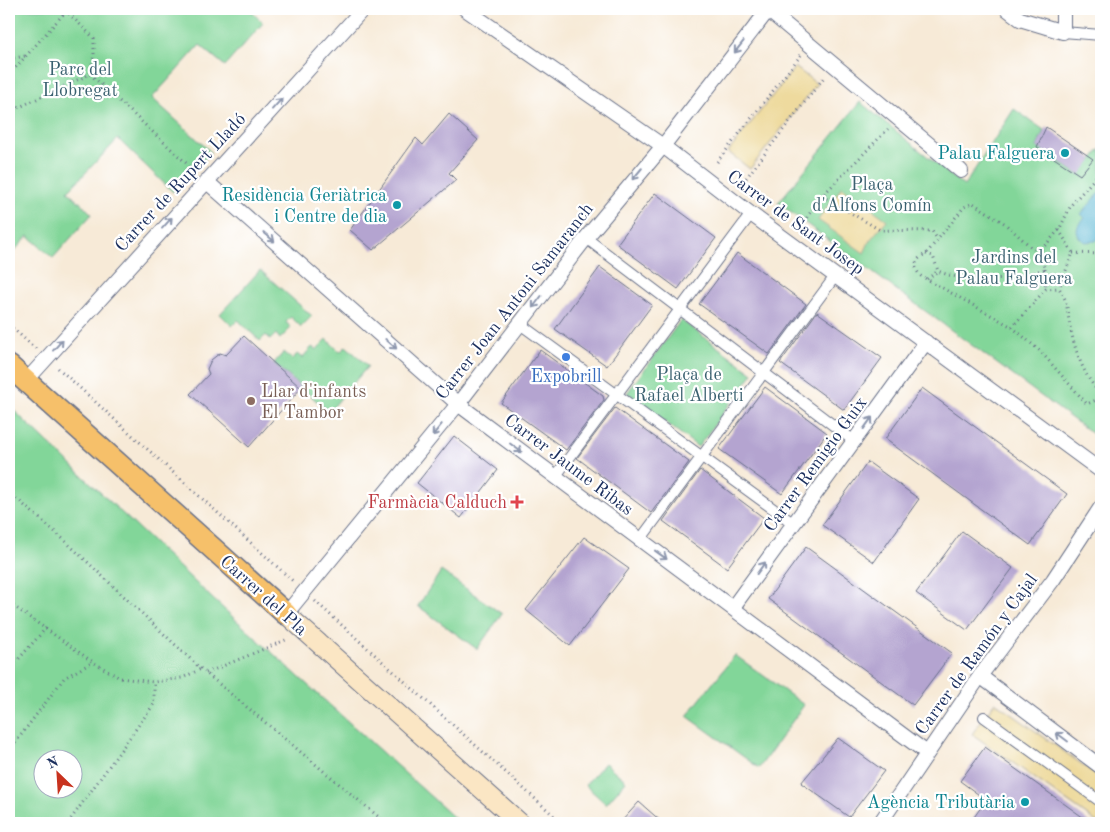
<svg xmlns="http://www.w3.org/2000/svg" width="1110" height="832" viewBox="0 0 1110 832" font-family="'Old Standard TT',serif">
<style>
.green{fill:#82d699;stroke:#4e827c;fill-rule:evenodd}
.sand{fill:#eeda9e;stroke:#84847e}
.water{fill:#51b3d0;stroke:#367197}
.building{fill:#b4a4d0}
.lines{fill:none;stroke-linecap:round;stroke-linejoin:round}
.pedestrian-casing{stroke:#687088;stroke-width:12}
.minor-casing{stroke:#687088;stroke-width:16}
.secondary-casing{stroke:#687088;stroke-width:21}
.primary-casing{stroke:#687088;stroke-width:24}
.path{stroke:#687088;stroke-width:3;stroke-dasharray:1 4;stroke-linecap:butt}
.pedestrian{stroke:#fff;stroke-width:10}
.minor{stroke:#fff;stroke-width:14}
.secondary{stroke:#fbe6c4;stroke-width:19}
.primary{stroke:#f6c06b;stroke-width:21}
.oneway{stroke:#8d97ae}
.culture-dot{fill:#0f9aa8;stroke:#fff;stroke-width:2}
.shop-dot{fill:#3f7fe0;stroke:#fff;stroke-width:2}
.education-dot{fill:#8d6e63;stroke:#fff;stroke-width:2}
.health-dot{fill:#e0444e;stroke:#fff;stroke-width:2}
.labels{text-anchor:middle;stroke-width:4.5;stroke-linejoin:round;paint-order:stroke}
.park-label{font-size:18px;fill:#3a6170;stroke:#fff}
.culture-label{font-size:18px;fill:#0d838f;stroke:#fff;text-anchor:end}
.street-label{font-size:18px;fill:#1b2f5e;stroke:#fff}
.shop-label{font-size:18px;fill:#366cbe;stroke:#fff}
.education-label{font-size:18px;fill:#785e54;stroke:#fff;text-anchor:start}
.health-label{font-size:18px;fill:#be3a42;stroke:#fff;text-anchor:end}
</style>
<rect width="100%" height="100%" fill="#fff"/>
<filter id="ink" filterUnits="userSpaceOnUse"><feTurbulence type="fractalNoise" baseFrequency=".02" numOctaves="2"/><feDisplacementMap in="SourceGraphic" scale="10" xChannelSelector="R" yChannelSelector="G"/><feConvolveMatrix kernelMatrix="1 2 1 2 8 2 1 2 1" color-interpolation-filters="sRGB"/></filter>
<filter id="wash" filterUnits="userSpaceOnUse"><feTurbulence type="fractalNoise" baseFrequency=".0096" numOctaves="4" result="noise"/><feDisplacementMap in="SourceGraphic" scale="20" xChannelSelector="R" yChannelSelector="G"/><feGaussianBlur stdDeviation="1.12" result="paint"/><feColorMatrix in="noise" values="0 0 0 0 0 0 0 0 0 0 0 0 0 0 0 0 0 1.4 0 .05"/><feComposite in="paint" operator="in"/></filter>
<g filter="url(#wash)">
<rect width="100%" height="100%" fill="#f7ead7"/>
<g class="green">
<path d="M9 9H249L263 23 225 66 200 45 152 98 211 152 173 192 118 139 68 191 92 214 53 258 28 236 9 257Z"/>
<path d="M860 102 964 186 1014 109 1044 130 1037 147 1079 175 1101 149V440L778 203Z"/>
<path d="M260 270 312 316 301 327 291 317 286 322 291 328 280 339 276 334 270 340 266 335 260 341 238 320 232 326 220 314Z"/>
<path d="M681 320 753 373 698 447 627 393Z"/>
<path d="M327 339 340 352 346 346 368 366 329 412 274 363 284 352 292 359 297 354 302 358 312 347 316 350Z"/>
<path d="M9 406 214 600 460 823H9ZM42 760H72V790H42Z"/>
<path d="M441 571 502 614 477 649 418 606Z"/>
<path d="M735 655 804 705 759 768 687 716Z"/>
<path d="M605 763 626 781 606 804 585 785Z"/>
</g>
<g class="sand">
<path d="M795 67 817 84 750 169 728 152Z"/>
<path d="M842 187 887 220 870 240 864 253 818 220Z"/>
<path d="M995 702 1101 778V823H1098L972 734Z"/>
</g>
<path class="water" d="M1101 191V235L1096 241 1085 242C1074 236 1075 225 1085 218L1081 214Z"/>
<g id="blocks">
<g class="building">
<path d="M449 114 478 140 449 173 456 180 373 250 350 230 416 138 423 145Z"/>
<path d="M1046 127 1093 159 1080 175 1037 147Z"/>
<path d="M655 193 716 238 678 289 617 244Z"/>
<path d="M737 253 806 304 769 354 699 304Z"/>
<path d="M600 267 652 305 607 366 555 329Z"/>
<path d="M817 312 882 358 844 410 780 363Z"/>
<path d="M244 336 301 388 249 447 190 394 209 374 207 369 211 360 220 353 226 355Z"/>
<path d="M540 350 603 396 604 400 566 450 501 403Z"/>
<path d="M765 387 827 433 782 494 719 449Z"/>
<path d="M922 388 1067 494 1030 545 885 439Z"/>
<path d="M615 408 689 462 651 513 577 458Z"/>
<path d="M454 436 498 470 461 518 417 483Z"/>
<path d="M868 462 919 499 874 562 822 525Z"/>
<path d="M700 470 764 518 727 568 663 521Z"/>
<path d="M962 531 1013 568 967 630 916 593Z"/>
<path d="M584 537 629 569 570 646 526 610Z"/>
<path d="M806 547 952 653 913 705 768 599Z"/>
<path d="M838 738 884 771 849 817 801 783Z"/>
<path d="M985 747 1091 823H970L986 800 960 781Z"/>
<path d="M639 802 663 823H620Z"/>
</g>
</g>
</g>
<g filter="url(#ink)">
<use href="#blocks" fill-opacity="0" stroke="#687088" stroke-width="1"/>
<g class="lines">
<g class="pedestrian-casing">
<g id="pedestrian">
<path d="M1063 32 1101 35"/>
<path d="M586 238 854 441"/>
<path d="M520 324 794 524"/>
<path d="M555 477 751 214"/>
<path d="M640 540 836 275"/>
<path d="M984 717 1101 802"/>
</g>
</g>
<g class="minor-casing">
<g id="minor">
<path d="M465 9 663 146 751 214 1101 471"/>
<path d="M1007 9 1020 19 1063 32V9"/>
<path d="M768 10 961 171"/>
<path d="M206 181 458 404 927 753"/>
<path d="M26 381 363 9"/>
<path d="M733 607 926 342"/>
<path d="M286 614 458 404 586 238 663 146 769 9"/>
<path d="M980 676 1101 767"/>
<path d="M880 823 980 676 1053 580 1101 507"/>
</g>
</g>
<g class="secondary-casing">
<path id="secondary" d="M286 614 520 823"/>
</g>
<g class="primary-casing">
<path id="primary" d="M9 366 286 614"/>
</g>
<g class="path">
<path d="M9 59 25 56"/>
<path d="M90 74 196 172"/>
<path d="M9 75 68 9"/>
<path d="M9 112 90 74 94 55V38L66 11"/>
<path d="M717 162 801 55"/>
<path d="M743 182 825 76"/>
<path d="M822 196 880 230 932 231 938 240"/>
<path d="M801 226 822 196 888 129"/>
<path d="M1059 230 1073 253 1059 288"/>
<path d="M1038 253 1059 230 1071 205 1101 171"/>
<path d="M1073 253 1101 254"/>
<path d="M926 254 933 256 938 271C970 285 1013 279 1045 269L1038 253 1004 223 973 203 964 207 926 254C915 259 912 267 921 276L1012 327 1046 289 1059 288C1068 302 1066 305 1069 320 1073 345 1083 377 1101 394"/>
<path d="M1045 269 1046 289"/>
<path d="M927 279 938 271"/>
<path d="M9 325 36 349"/>
<path d="M1012 327 1040 351 1087 404 1101 398"/>
<path d="M58 368 294 582"/>
<path d="M9 492 62 538 201 669 386 823"/>
<path d="M315 601 562 823"/>
<path d="M9 603 93 662 120 678 154 682 182 678 201 669"/>
<path d="M9 670 46 628"/>
<path d="M206 673 288 639"/>
<path d="M9 751 64 678 93 662"/>
<path d="M68 823 154 704V682"/>
</g>
<use href="#pedestrian" class="pedestrian"/>
<use href="#minor" class="minor"/>
<use href="#secondary" class="secondary"/>
<use href="#primary" class="primary"/>
</g>
<defs><path id="oneway-shaft" d="M-6 0H5M1.5-3L5.5 0L1.5 3" fill="none" stroke-width="1.6" stroke-linecap="round" stroke-linejoin="round" transform="scale(1.25)"/></defs>
<g class="oneway">
<use href="#oneway-shaft" transform="translate(739 47) rotate(128)"/>
<use href="#oneway-shaft" transform="translate(277 104) rotate(-48)"/>
<use href="#oneway-shaft" transform="translate(637 174) rotate(130)"/>
<use href="#oneway-shaft" transform="translate(167 223) rotate(-48)"/>
<use href="#oneway-shaft" transform="translate(269 237) rotate(41)"/>
<use href="#oneway-shaft" transform="translate(537 302) rotate(127)"/>
<use href="#oneway-shaft" transform="translate(391 344) rotate(41)"/>
<use href="#oneway-shaft" transform="translate(58 345) rotate(-48)"/>
<use href="#oneway-shaft" transform="translate(868 423) rotate(-54)"/>
<use href="#oneway-shaft" transform="translate(437 430) rotate(129)"/>
<use href="#oneway-shaft" transform="translate(516 448) rotate(37)"/>
<use href="#oneway-shaft" transform="translate(661 555) rotate(36)"/>
<use href="#oneway-shaft" transform="translate(761 568) rotate(-54)"/>
<use href="#oneway-shaft" transform="translate(1062 737) rotate(-143)"/>
</g>
</g>
<g class="culture-dot">
<circle cx="1065" cy="153" r="5"/>
<circle cx="397" cy="205" r="5"/>
<circle cx="1025" cy="802" r="5"/>
</g>
<circle class="shop-dot" cx="566" cy="357" r="5"/>
<circle class="education-dot" cx="251" cy="401" r="5"/>
<path class="health-dot" d="M514.5 494.5h5v5h5v5h-5v5h-5v-5h-5v-5h5z"/>
<g class="labels">
<g class="park-label">
<text x="80" y="75">Parc del<tspan x="80" dy="21">Llobregat</tspan></text>
<text x="872" y="190">Plaça<tspan x="872" dy="21">d'Alfons Comín</tspan></text>
<text x="1014" y="263">Jardins del<tspan x="1014" dy="21">Palau Falguera</tspan></text>
<text x="689" y="380">Plaça de<tspan x="689" dy="21">Rafael Alberti</tspan></text>
</g>
<g class="culture-label">
<text x="1055" y="159">Palau Falguera</text>
<text x="387" y="201">Residència Geriàtrica<tspan x="387" dy="21">i Centre de dia</tspan></text>
<text x="1015" y="808">Agència Tributària</text>
</g>
<g class="street-label">
<text transform="translate(180 182) rotate(-47)" y="6">Carrer de Rupert Lladó</text>
<text transform="translate(796 222) rotate(36)" y="6">Carrer de Sant Josep</text>
<text transform="translate(514 301) rotate(-52)" y="6">Carrer Joan Antoni Samaranch</text>
<text transform="translate(569 464) rotate(37)" y="6">Carrer Jaume Ribas</text>
<text transform="translate(815 464) rotate(-54)" y="6">Carrer Remigio Guix</text>
<text transform="translate(264 595) rotate(42)" y="6">Carrer del Pla</text>
<text transform="translate(976 654) rotate(-54)" y="6">Carrer de Ramón y Cajal</text>
</g>
<g class="shop-label">
<text x="566" y="382">Expobrill</text>
</g>
<g class="education-label">
<text x="261" y="397">Llar d'infants<tspan x="261" dy="21">El Tambor</tspan></text>
</g>
<g class="health-label">
<text x="507" y="508">Farmàcia Calduch</text>
</g>
</g>
<rect width="1110" height="832" fill="none" stroke="#fff" stroke-width="30"/>
<g transform="translate(58 774) rotate(335)"><circle r="24" fill="#ffffff" stroke="#a4acbf"/>
<path d="M0-4L9 19L0 12L-9 19Z" fill="#c8321e"/>
<text y="-8" font-size="14" font-weight="bold" text-anchor="middle" fill="#1b2f5e">N</text>
</g>
</svg>
